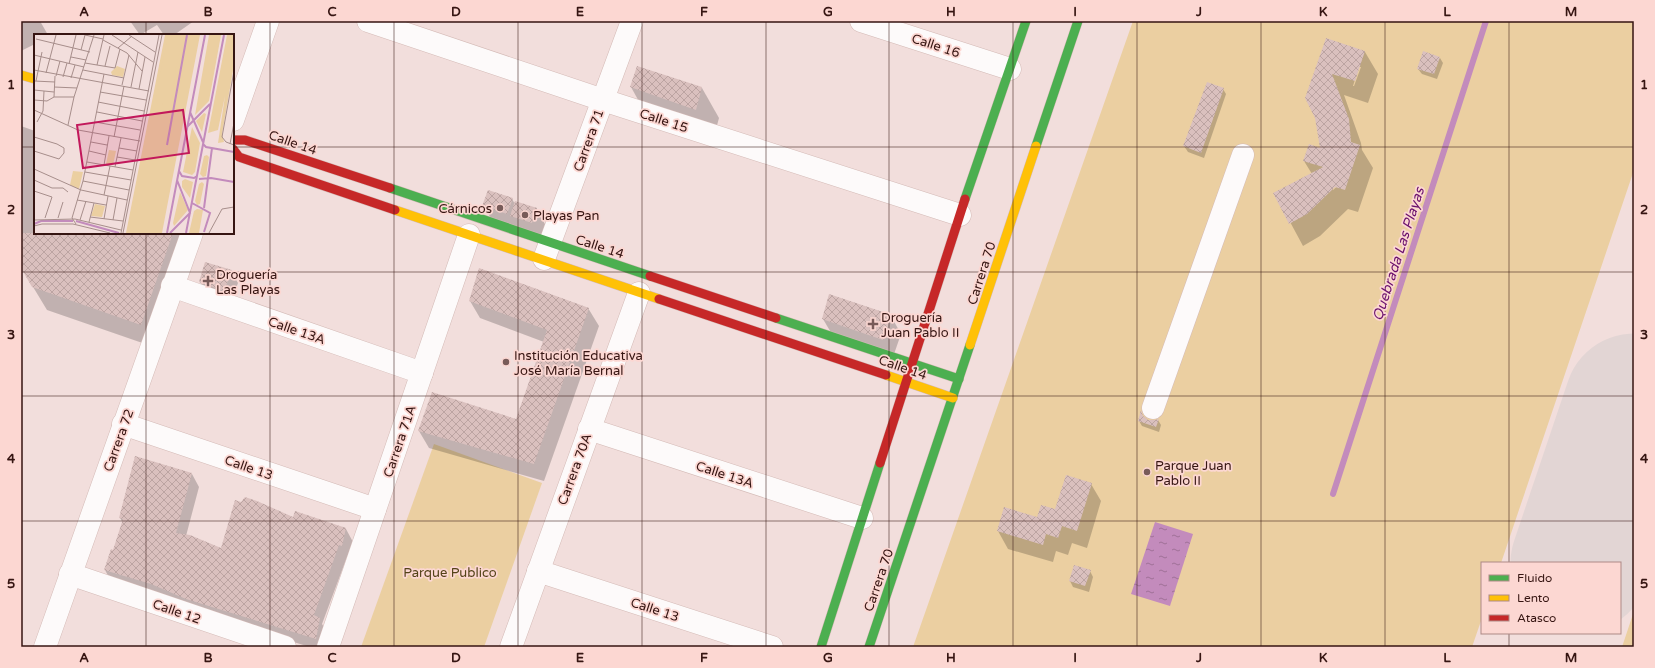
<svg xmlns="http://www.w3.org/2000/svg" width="1655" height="668" viewBox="0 0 1655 668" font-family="'Varela Round',sans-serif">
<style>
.green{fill:#ebcfa1}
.water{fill:url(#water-ripples)}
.shadow{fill:#0003;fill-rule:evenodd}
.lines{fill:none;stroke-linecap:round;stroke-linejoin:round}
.stream{stroke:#c38bbc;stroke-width:6}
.runway{stroke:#e2d5d4;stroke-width:139}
.building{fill:url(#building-cross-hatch)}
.street-casing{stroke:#d4bab6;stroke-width:23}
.fast-casing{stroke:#d4bab6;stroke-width:10}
.slow-casing{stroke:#d4bab6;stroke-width:10}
.jam-casing{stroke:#d4bab6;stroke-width:10}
.street{stroke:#fdfafa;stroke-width:22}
.fast{stroke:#4caf50;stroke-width:9}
.slow{stroke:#ffc107;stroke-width:9}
.jam{stroke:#c62828;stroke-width:9}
.grid{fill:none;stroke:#361512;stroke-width:1;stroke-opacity:0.55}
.poi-dot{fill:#785b59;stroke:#fcd7d2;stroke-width:1.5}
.labels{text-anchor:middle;stroke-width:3.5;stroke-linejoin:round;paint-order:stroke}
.street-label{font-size:13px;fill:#361512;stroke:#fcd7d2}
.poi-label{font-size:13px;fill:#361512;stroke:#fcd7d2;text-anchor:start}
.park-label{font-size:13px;fill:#544318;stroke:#fcd7d2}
.water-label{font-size:14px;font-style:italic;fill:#6a106c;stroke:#fcd7d2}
.inset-river{fill:none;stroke:#c38bbc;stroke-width:2}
.inset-road{fill:none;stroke:#a78e8b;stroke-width:1}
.view{fill:#c2185b;fill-opacity:0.15;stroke:#c2185b;stroke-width:2}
.inset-edge{fill:none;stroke:#361512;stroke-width:2}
.neatline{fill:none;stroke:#361512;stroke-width:1.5}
.grid-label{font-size:13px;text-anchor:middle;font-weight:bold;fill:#361512}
</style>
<defs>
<pattern id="water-ripples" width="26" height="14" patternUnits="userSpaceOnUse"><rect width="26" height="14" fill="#c38bbc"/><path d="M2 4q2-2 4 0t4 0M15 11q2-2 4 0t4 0" fill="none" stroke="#9f7097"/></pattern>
<pattern id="building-cross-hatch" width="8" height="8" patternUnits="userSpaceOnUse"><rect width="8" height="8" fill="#dac0be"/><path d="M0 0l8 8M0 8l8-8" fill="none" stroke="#bca4a2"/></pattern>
</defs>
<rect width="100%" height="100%" fill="#f2dedc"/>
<g class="green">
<path d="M1133 21H1634V170L1501 563H1482V618L1472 647H913Z"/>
<path d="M434 444 542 483 484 647H361Z"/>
<path d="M1634 611V647H1622Z"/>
</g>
<path class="water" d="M1155 522 1193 534 1170 606 1131 594Z"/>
<g class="shadow">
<path d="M21 21H40L48 35H35V44L21 51Z"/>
<path d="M130 21H194L174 35H164L157 25 140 35Z"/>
<path d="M1327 39 1365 52 1378 74 1368 103 1344 95 1361 143 1362 150 1373 168 1358 212 1348 209 1320 236 1303 246 1275 194 1312 174 1304 161 1321 150ZM1359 67H1361L1354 86H1353ZM1340 184 1333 190V187Z"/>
<path d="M1440 58 1443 63 1437 79 1422 74 1418 69Z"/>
<path d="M631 87 702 88 719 118 713 140 648 118Z"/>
<path d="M1223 89 1226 94 1204 158 1188 152 1184 146Z"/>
<path d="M21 126 35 131V233H193L154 347 47 310 21 267Z"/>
<path d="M512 199 515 204 536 208 546 226 542 240 494 224 484 206Z"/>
<path d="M231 271 238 283 231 302 207 294 200 282Z"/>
<path d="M470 301 588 308 599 326 544 481 429 448 419 431 517 421 544 342 480 318Z"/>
<path d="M891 316 901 334 893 357 833 336 823 319Z"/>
<path d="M1144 417 1148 421 1158 420 1161 425 1159 432 1142 426 1139 421Z"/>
<path d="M136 457 192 474 199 487 186 536 221 549 294 518 296 512 346 529 353 542 349 558 347 557 322 624 327 632 324 647H310L194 612 112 583 105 570 111 550 114 551 123 523 120 518Z"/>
<path d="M1091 484 1101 501 1087 548 1072 543 1068 555 1056 551 1053 562 1008 549 998 531 1056 511Z"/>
<path d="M1090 571 1093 577 1089 592 1073 587 1070 581Z"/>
</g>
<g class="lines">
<path class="stream" d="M1333 494 1486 21"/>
<path class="runway" d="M1580 563 1634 403"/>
</g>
<g class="building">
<path d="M1326 38 1365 51 1355 81 1332 74 1349 119 1351 142 1360 145 1345 190 1335 187 1307 214 1289 224 1273 193 1323 167 1303 161 1309 144 1320 148 1315 118 1305 98Z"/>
<path d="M1423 51 1440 57 1434 74 1417 69Z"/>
<path d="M637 66 702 87 696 110 630 87Z"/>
<path d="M1207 82 1224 88 1201 153 1183 146Z"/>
<path d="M488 190 513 198 507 214 482 206Z"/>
<path d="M515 201 537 208 532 223 510 216Z"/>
<path d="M21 233H173L141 325 32 287 21 268Z"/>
<path d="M205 262 232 270 224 291 199 282Z"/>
<path d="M479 268 589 308 534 464 418 431 432 392 516 419 547 330 469 301Z"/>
<path d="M829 294 892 315 883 340 822 319Z"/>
<path d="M1141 410 1143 416 1148 420H1155L1159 419 1156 427 1138 421Z"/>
<path d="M135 456 192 473 176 533 190 535 221 548 235 500 241 502 245 497 257 501 293 517 295 511 346 528 342 546 339 545 314 615 320 618 316 639 186 599 151 584 104 570 111 549 113 550 123 519 119 518Z"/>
<path d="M1066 475 1092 483 1077 531 1062 526 1058 538 1046 534 1043 545 997 531 1004 507 1037 517 1041 505 1055 509Z"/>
<path d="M1074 565 1091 570 1085 586 1069 581Z"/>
</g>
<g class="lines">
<g class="street-casing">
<g id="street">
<path d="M368 21 603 100 960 215"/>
<path d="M861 21 1010 69"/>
<path d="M233 120 268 21"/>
<path d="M544 259 632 21"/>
<path d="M172 286 422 373"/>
<path d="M1153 408 1243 155"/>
<path d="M123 424 375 509"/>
<path d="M589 429 862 518"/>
<path d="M538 571 772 647"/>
<path d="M70 574 285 647"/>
<path d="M45 647 192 233"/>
<path d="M328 647 469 235"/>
<path d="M511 647 639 293"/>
</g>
</g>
<g class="fast-casing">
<g id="fast">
<path d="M1036 146 1078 21"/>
<path d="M390 188 650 276"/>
<path d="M965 199 1026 21"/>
<path d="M776 318 959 379"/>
<path d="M821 647 880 463"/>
<path d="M869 647 970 345"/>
</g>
</g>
<g class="slow-casing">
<g id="slow">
<path d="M21 75 35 79"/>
<path d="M395 210 659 299"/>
<path d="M970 345 1036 146"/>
<path d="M886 375 953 398"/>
</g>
</g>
<g class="jam-casing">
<g id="jam">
<path d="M233 140H245L390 188"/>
<path d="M233 149 239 157 395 210"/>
<path d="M650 276 776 318"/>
<path d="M659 299 886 375"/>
<path d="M880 463 965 199"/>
</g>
</g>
<use href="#street" class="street"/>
<use href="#fast" class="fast"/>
<use href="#slow" class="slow"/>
<use href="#jam" class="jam"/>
</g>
<path class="grid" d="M146 21V35M270 21V647M394 21V647M518 21V647M642 21V647M766 21V647M889 21V647M1013 21V647M1137 21V647M1261 21V647M1385 21V647M1509 21V563M21 147H35M233 147H1634M146 233V647M21 272H1634M21 396H1634M21 521H1634M1509 633V647"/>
<g class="poi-dot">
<circle cx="500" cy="208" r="4"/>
<circle cx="525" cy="215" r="4"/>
<path d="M206 275h4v4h4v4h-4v4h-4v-4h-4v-4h4z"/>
<path d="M871 318h4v4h4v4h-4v4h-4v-4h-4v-4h4z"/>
<circle cx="506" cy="362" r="4"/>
<circle cx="1147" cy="472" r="4"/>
</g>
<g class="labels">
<g class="street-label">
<text transform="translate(936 45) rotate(18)" y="5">Calle 16</text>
<text transform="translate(664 120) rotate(18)" y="5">Calle 15</text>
<text transform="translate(588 140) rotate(-70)" y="5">Carrera 71</text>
<text transform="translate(293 142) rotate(19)" y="5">Calle 14</text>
<text transform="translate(600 246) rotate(18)" y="5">Calle 14</text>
<text transform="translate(981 273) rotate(-72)" y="5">Carrera 70</text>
<text transform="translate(297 330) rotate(19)" y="5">Calle 13A</text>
<text transform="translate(903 367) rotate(19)" y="5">Calle 14</text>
<text transform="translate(118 440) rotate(-70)" y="5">Carrera 72</text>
<text transform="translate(399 441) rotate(-71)" y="5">Carrera 71A</text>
<text transform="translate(249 467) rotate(19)" y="5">Calle 13</text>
<text transform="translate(574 469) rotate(-70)" y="5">Carrera 70A</text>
<text transform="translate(725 474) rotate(18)" y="5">Calle 13A</text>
<text transform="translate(878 580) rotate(-71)" y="5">Carrera 70</text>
<text transform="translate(655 609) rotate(18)" y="5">Calle 13</text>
<text transform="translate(177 611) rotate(19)" y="5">Calle 12</text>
</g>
<g class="poi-label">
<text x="492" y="213" text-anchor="end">Cárnicos</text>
<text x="533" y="220">Playas Pan</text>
<text x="216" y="279">Droguería<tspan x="216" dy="15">Las Playas</tspan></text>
<text x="881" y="322">Droguería<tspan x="881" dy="15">Juan Pablo II</tspan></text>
<text x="514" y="360">Institución Educativa<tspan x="514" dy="15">José María Bernal</tspan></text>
<text x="1155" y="470">Parque Juan<tspan x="1155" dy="15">Pablo II</tspan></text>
</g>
<g class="park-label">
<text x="450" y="577">Parque Publico</text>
</g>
<g class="water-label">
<text transform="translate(1398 254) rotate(-72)" y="5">Quebrada Las Playas</text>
</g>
</g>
<g transform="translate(34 34)">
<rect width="200" height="200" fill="#f2dedc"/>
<path d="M131 1H166L128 199H92ZM175 1H187L175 67 161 81ZM193 1H200V31L188 100 190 108 184 109 191 62 184 96 174 99ZM83 32 91 35 89 43 78 41 77 38ZM170 79 172 80 168 98 162 87ZM158 93 166 109 161 138 158 141 149 138ZM75 116 82 117 79 131 72 130ZM173 121 175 123 172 142 169 143 166 140 170 122ZM39 137 49 138 45 155 36 151ZM151 145 159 148 156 164 148 153V147ZM168 148 170 150 166 170 163 171 161 167 165 150ZM146 158 154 176 140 192 139 189ZM61 170 71 172 68 183 57 182ZM163 175 169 176 165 199H155L160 177Z" fill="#ebcfa1"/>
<path d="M134 1H150L142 33 138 67 134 71 123 69 121 65 126 52 125 47ZM99 177 102 178 105 187 98 195 94 191Z" fill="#ebcfa1"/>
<path class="inset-river" d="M156 78 169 108M153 93 176 70M169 110 172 113 200 118M133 111 153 1M145 137 148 142 160 144 163 142M165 145 177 144 200 148M158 169 176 179 170 198M170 174 178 114M42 187 85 199M0 190 7 187H39M133 199 171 1M136 199 156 179 143 146M152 199 190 1"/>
<path class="inset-road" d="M51 1 69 5M78 1 119 28M95 1 121 18M2 5 56 18M69 6 93 19 108 37M84 14 98 2M47 16 51 1M0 21 50 33M37 23 52 26M51 29 81 34 86 15M35 30 42 1M63 31 70 1M71 32 76 12M0 36 115 57M49 36 90 44M200 37 188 103 192 108 200 111M12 39 22 1M22 42 26 27M29 43 33 29M37 44 41 31M0 47 21 48M2 47 8 18M88 51 95 21M20 53 43 54M97 53 104 18M105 55 111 23M0 56 20 58M66 58 112 66M20 63 21 42M20 63H40M0 66 13 67 20 63M64 68 110 77M0 76 44 96 106 107M63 78 108 87M3 88 9 77 10 57M61 88 106 96M34 91 40 63 60 1M0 103 23 110 30 114V119L25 125 0 117M80 103 90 52M57 108 73 111M196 110 200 89M85 114 103 117M55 117 72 121M83 123 101 126M53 128 99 136M70 131 75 102M81 133 87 104M0 135 47 156 93 166M51 138 97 146M0 146 18 154H29L34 158M49 147 95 156M0 157 18 163 11 184M70 161 76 132M43 166 72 171M56 183 89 187M24 184 29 168M70 185 74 162M0 186 41 185 87 196M46 186 52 167M79 186 83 164M55 188 60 169M42 190 38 184 49 147 70 40M0 192 8 190H39L76 199M87 199 125 1M89 199 128 1M175 199 188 175 200 173"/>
<path class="view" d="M149 76 155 119 49 134 43 91Z"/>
<rect width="200" height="200" class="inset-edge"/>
</g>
<rect width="1655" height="668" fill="none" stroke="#fcd7d2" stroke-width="44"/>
<rect x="1481" y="562" width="140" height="72" fill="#fcd7d2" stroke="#ad8985"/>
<rect x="1489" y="575" width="20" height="6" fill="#4caf50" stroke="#ad8985"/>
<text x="1517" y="582" font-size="12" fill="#361512">Fluido</text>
<rect x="1489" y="595" width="20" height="6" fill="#ffc107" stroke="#ad8985"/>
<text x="1517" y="602" font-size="12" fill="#361512">Lento</text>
<rect x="1489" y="615" width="20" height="6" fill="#c62828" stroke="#ad8985"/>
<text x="1517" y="622" font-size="12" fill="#361512">Atasco</text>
<rect x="22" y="22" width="1611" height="624" class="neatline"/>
<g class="grid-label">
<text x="84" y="16">A</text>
<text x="208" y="16">B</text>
<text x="332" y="16">C</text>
<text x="456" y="16">D</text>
<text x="580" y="16">E</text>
<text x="704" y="16">F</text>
<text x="828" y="16">G</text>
<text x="951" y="16">H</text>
<text x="1075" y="16">I</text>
<text x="1199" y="16">J</text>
<text x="1323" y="16">K</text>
<text x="1447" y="16">L</text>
<text x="1571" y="16">M</text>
<text x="11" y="89">1</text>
<text x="1644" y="89">1</text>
<text x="11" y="214">2</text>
<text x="1644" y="214">2</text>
<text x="11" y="339">3</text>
<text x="1644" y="339">3</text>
<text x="11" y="463">4</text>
<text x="1644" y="463">4</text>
<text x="11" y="588">5</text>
<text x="1644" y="588">5</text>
<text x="84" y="662">A</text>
<text x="208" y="662">B</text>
<text x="332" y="662">C</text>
<text x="456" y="662">D</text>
<text x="580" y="662">E</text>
<text x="704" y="662">F</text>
<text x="828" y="662">G</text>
<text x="951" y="662">H</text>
<text x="1075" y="662">I</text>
<text x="1199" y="662">J</text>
<text x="1323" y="662">K</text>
<text x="1447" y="662">L</text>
<text x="1571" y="662">M</text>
</g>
</svg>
